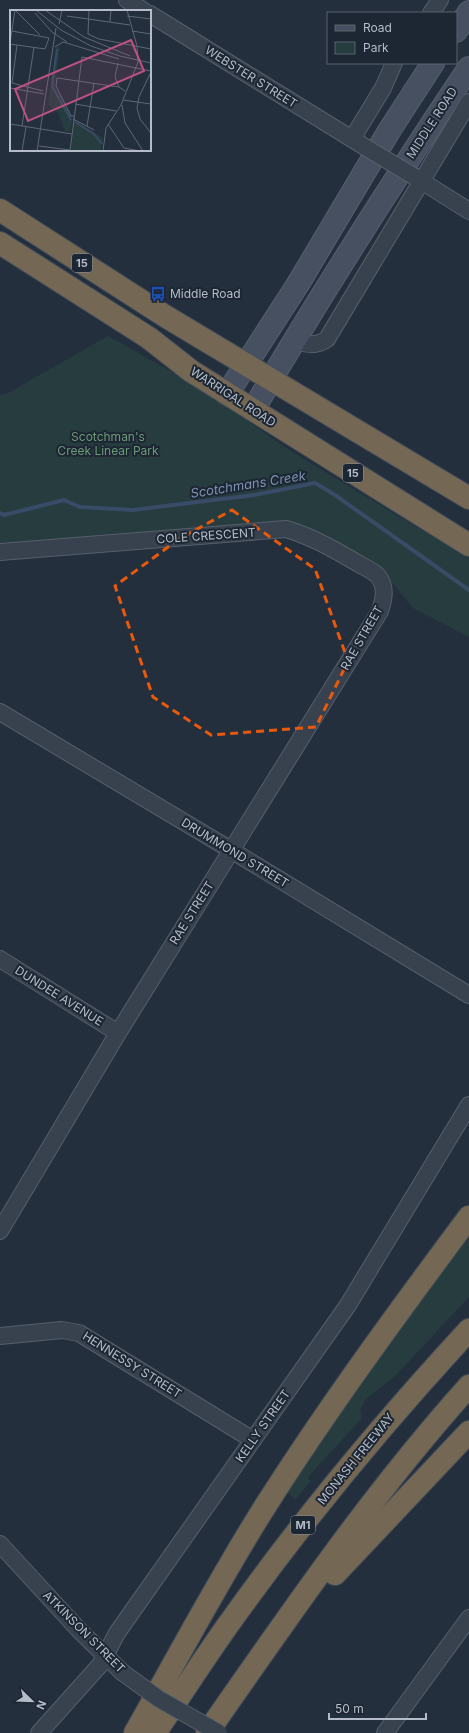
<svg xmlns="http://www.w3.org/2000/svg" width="469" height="1733" viewBox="0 0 469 1733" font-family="Inter,sans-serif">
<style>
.green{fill:#263c3f}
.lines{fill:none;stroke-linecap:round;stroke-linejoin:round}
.stream{stroke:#394c67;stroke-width:4}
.street-casing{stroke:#565f6c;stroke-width:18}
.secondary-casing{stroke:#565f6c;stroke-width:24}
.highway-casing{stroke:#434c59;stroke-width:24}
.street{stroke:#38414e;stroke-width:16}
.secondary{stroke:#465061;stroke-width:22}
.highway{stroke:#746855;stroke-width:22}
.street-bridge-casing{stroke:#565f6c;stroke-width:18;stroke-linecap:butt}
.street-bridge{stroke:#38414e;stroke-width:16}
.marked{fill:none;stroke:#e8590c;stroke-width:3;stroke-dasharray:8 5;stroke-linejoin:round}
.labels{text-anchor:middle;stroke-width:4;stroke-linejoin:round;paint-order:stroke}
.shield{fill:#1d2633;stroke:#878f9c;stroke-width:1}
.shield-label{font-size:11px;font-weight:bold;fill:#b4bcc9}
.street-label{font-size:12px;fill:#b4bcc9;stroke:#1d2633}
.poi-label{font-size:12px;fill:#b4bcc9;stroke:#1d2633;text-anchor:start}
.park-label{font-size:12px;fill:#6b9a76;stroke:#1d2633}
.water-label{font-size:13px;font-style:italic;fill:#7c92b1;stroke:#1d2633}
.inset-river{fill:none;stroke:#394c67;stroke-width:2}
.inset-road{fill:none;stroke:#5e6776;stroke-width:1}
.view{fill:#bd5182;fill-opacity:0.15;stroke:#bd5182;stroke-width:2}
.inset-edge{fill:none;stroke:#b4bcc9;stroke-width:2}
</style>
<rect width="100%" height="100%" fill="#242f3e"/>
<g class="green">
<path d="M108 336 204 390 286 448 469 559V637L413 608 384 573 297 526 0 545V395L8 393Z"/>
<path d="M469 1231V1297L396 1375 366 1399 360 1410 362 1418 309 1476 308 1479 311 1481 296 1499 287 1493 366 1371Z"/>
</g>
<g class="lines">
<path class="stream" d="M0 513 4 515 64 500 80 507 133 510 254 495 315 483 335 495 469 590"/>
<g class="street-casing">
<g id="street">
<path d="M127 0 144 11"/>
<path d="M431 13 440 0"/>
<path d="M150 14 365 147"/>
<path d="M352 139 383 88 394 63"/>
<path d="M415 177 469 211"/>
<path d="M294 341C306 344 316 347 327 339L469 102"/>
<path d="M0 552 286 529C313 537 335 550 359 564 364 567 373 571 377 575 387 586 384 599 380 611L118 1033 0 1231"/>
<path d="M0 712 231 850 469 995"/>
<path d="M0 959 118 1033"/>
<path d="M0 1336 62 1330 79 1333 253 1440"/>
<path d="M0 1544 79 1630 122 1672"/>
<path d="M39 1733 100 1665 117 1633 348 1305 469 1105"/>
<path d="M385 1733 469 1618"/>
</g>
</g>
<g class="secondary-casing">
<g id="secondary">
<path d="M456 31 469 12"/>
<path d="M227 394 298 284 389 131 433 63"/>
<path d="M253 410C321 294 394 180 469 68"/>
</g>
</g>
<g class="highway-casing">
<g id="highway">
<path d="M0 210 165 316 469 498"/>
<path d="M0 243 149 338 191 371 469 545"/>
<path d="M335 1574 469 1432"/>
<path d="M135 1733C178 1657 219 1579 266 1505 329 1406 399 1311 469 1217"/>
<path d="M155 1733C181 1695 206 1655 233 1618 305 1517 385 1421 469 1330"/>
<path d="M207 1733C290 1614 372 1494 469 1386"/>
</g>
</g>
<use href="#street" class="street"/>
<use href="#secondary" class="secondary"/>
<use href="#highway" class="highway"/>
<g class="street-bridge-casing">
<g id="street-bridge">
<path d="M365 147 415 177"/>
<path d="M122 1672 159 1699 219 1733"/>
</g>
</g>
<use href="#street-bridge" class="street-bridge"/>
</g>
<path class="marked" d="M232 510 315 569 348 661 316 727 211 735 153 697 115 586 179 539Z"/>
<defs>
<g id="bus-bare" transform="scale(1.2)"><path d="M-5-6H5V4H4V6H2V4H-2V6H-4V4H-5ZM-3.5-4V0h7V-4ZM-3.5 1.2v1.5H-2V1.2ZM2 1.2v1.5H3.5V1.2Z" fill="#1a4fb4" stroke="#1d2633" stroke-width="2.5" paint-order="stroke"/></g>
</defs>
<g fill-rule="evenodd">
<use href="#bus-bare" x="158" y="294"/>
</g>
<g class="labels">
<g class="shield">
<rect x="72" y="254" width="20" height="18" rx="3"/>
<rect x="343" y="464" width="20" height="18" rx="3"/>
<rect x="291" y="1516" width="24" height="18" rx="3"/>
</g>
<g class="shield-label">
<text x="82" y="267">15</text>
<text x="353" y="477">15</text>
<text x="303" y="1529">M1</text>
</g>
<g class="street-label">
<text transform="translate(251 77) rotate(32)" y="4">WEBSTER STREET</text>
<text transform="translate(432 123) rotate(-57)" y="4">MIDDLE ROAD</text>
<text transform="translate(233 397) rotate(33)" y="4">WARRIGAL ROAD</text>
<text transform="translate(206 536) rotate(-4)" y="4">COLE CRESCENT</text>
<text transform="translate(362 638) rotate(-60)" y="4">RAE STREET</text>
<text transform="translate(235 853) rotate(31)" y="4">DRUMMOND STREET</text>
<text transform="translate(192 913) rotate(-58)" y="4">RAE STREET</text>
<text transform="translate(59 996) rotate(32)" y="4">DUNDEE AVENUE</text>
<text transform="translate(132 1365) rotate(32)" y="4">HENNESSY STREET</text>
<text transform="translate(263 1426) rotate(-55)" y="4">KELLY STREET</text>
<text transform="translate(356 1459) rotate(-51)" y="4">MONASH FREEWAY</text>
<text transform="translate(84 1632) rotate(45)" y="4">ATKINSON STREET</text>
</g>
<g class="poi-label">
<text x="170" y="298">Middle Road</text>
</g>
<g class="park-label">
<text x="108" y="441">Scotchman's<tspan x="108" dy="14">Creek Linear Park</tspan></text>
</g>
<g class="water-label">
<text transform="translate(248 484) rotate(-9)" y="5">Scotchmans Creek</text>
</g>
</g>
<g transform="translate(10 10)">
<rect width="141" height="141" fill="#242f3e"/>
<path d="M46 37H50L45 76 63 108 60 122 55 121 48 103 38 94ZM64 110 93 128 91 141H61Z" fill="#263c3f"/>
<path class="inset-river" d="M47 39 42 76 61 110M65 112 84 124 92 134"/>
<path class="inset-road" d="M5 0 30 25M26 0 51 20 81 36 110 46 141 53M35 0 74 27 120 46M79 0 78 24 89 29 141 39M25 3 42 22 57 32M57 6 120 15M117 6 141 9M100 12 101 0M49 14 52 0M122 21 141 24M0 33 5 0M0 34 35 39 39 28 2 21M7 35 2 73 33 81M45 37 53 32 109 49M0 51V64M108 53 105 67 109 77M141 62 129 87 127 98 130 109 141 123M0 78 34 84M113 90 141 94M65 94 106 101M112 95 115 113 133 141M64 106H61L46 76 47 68 109 77 115 81M63 109 84 120M0 114 62 124M98 114 114 138 130 141M12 116 24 37M77 116 84 73M29 136 60 140M12 141 16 117M27 141 46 18M60 141 72 47 141 61M93 141 96 118 111 95 128 52 127 36 117 0"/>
<path class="view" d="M121 30 134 61 18 111 5 79Z"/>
<rect width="141" height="141" class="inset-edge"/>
</g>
<rect x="327" y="12" width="130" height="52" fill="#1d2633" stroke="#59626f"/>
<rect x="335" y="25" width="20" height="6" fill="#465061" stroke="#59626f"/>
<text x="363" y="32" font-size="12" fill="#b4bcc9">Road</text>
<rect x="335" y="42" width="20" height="12" fill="#263c3f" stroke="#59626f"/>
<text x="363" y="52" font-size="12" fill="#b4bcc9">Park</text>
<g transform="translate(32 1701) rotate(113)" stroke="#1d2633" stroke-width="3" paint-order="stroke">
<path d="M0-3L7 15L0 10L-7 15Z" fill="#b4bcc9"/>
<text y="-6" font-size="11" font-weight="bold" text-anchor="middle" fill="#b4bcc9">N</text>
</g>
<path d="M329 1713v6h97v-6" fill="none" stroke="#b4bcc9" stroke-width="2"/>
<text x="335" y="1713" font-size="12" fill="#b4bcc9" stroke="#1d2633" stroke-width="3" paint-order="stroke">50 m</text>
</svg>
